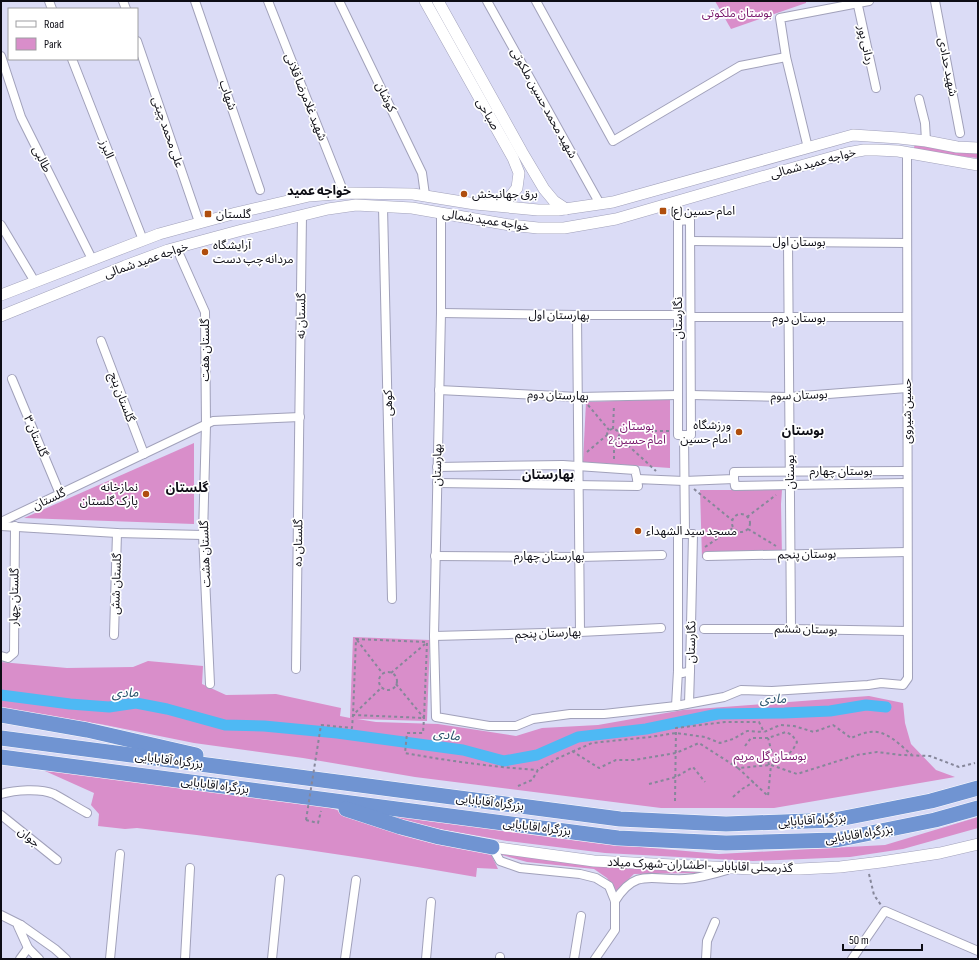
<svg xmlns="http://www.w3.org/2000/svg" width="979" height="960" viewBox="0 0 979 960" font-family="'Sofia Sans Condensed','Noto Sans Arabic',sans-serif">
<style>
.green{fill:#d98eca}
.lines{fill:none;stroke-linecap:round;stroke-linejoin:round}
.canal{stroke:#4eb9f4;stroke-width:11}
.street-casing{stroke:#a1a1ba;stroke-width:10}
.secondary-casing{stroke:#a1a1ba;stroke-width:12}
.highway-casing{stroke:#fff;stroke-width:16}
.path{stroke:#86879a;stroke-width:2;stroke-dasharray:3 3;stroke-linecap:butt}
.street{stroke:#fff;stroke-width:8}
.secondary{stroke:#fff;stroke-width:11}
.highway{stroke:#7094d2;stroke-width:15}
.path-bridge{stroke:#86879a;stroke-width:2;stroke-dasharray:3 3;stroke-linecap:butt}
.poi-dot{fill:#af4e0d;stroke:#fff;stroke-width:1.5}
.labels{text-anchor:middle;stroke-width:3.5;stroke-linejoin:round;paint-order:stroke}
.park-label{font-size:12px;fill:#78186c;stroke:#fff}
.street-label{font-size:12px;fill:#0d0d15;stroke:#fff}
.poi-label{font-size:12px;fill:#0d0d15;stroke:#fff;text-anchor:start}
.neighbourhood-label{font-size:13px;font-weight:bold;fill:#0d0d15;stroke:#fff}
.water-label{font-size:13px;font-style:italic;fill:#255069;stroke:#fff}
</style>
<rect width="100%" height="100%" fill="#dbdcf6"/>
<g class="green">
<path d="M715 1H806V3L731 29Z"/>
<path d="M915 143 978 153V158L946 155 914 148Z"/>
<path d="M670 399V468L583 462 586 402Z"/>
<path d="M194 443V524L24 518Z"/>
<path d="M700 490H782L781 504 782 556 702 558Z"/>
<path d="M353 637 430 640 427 721 357 719 376 722 438 724 516 736 542 728 598 725 683 710 869 696 903 703 905 723 911 744 936 770 955 777 774 808H661L415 777 303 758 194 743 100 724 1 709V662L67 668 133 667 148 661 203 666 202 684 226 695 276 694 341 708 340 716 350 718Z"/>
<path d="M45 771 122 777 322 805 375 823 489 850 498 869 477 868 476 877C363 857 251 841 137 828L125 829 98 826 99 814 91 805 94 793Z"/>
<path d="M380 814 619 845 719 854 885 845 978 817V828L903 849 850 857 753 861 605 853 507 841 434 828Z"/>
<path d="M498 851 711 870 699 873 634 874 616 891 607 878 594 869 527 862 502 855Z"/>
</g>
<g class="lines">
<path class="canal" d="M1 695 70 704 109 707 136 703 167 709 225 725 264 726 337 733 463 750 504 761 537 755 578 737 646 729 718 714 784 713 830 711 866 705 886 707"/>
<g class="street-casing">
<g id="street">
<path d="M49 1 52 9"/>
<path d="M123 1 126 9"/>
<path d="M195 1 260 190"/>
<path d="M268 1 344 193"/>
<path d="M339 1 422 173 425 195"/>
<path d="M487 1 600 204"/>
<path d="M536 1 613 141 740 66 786 57"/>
<path d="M857 1 876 88"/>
<path d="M935 1 960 133"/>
<path d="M137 41 199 222"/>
<path d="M1 56 21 117 92 259"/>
<path d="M72 59 143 240"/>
<path d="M919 99 925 123 926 141"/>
<path d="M808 148 786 57 780 18 869 1"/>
<path d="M678 201V435H691L690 220 678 221"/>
<path d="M383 207 392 599"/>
<path d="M441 214V313L434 636 436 717 489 726H516L533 719 570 714H604L676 706 724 697 741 690 772 691 868 685 881 683 903 685 908 678 907 153"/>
<path d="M1 225 35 282"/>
<path d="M691 241 907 243"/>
<path d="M788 242 791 629"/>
<path d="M180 256 205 312 206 425 203 535 210 684"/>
<path d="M441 313 577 315H678"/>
<path d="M577 315 580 632"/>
<path d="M691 317H907"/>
<path d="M101 341 144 454"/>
<path d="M12 379 60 494"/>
<path d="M439 390 578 397 678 395"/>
<path d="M691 395 789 397 907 388"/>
<path d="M684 435 685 534"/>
<path d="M437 467 563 465 635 470 637 479"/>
<path d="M734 479 735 486 907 483"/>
<path d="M437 483 638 486 637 479 684 481 734 479V472L907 471"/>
<path d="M1 522 213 421 300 417"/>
<path d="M1 526 117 533 203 535"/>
<path d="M435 556 579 557 662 555"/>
<path d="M707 556 907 552"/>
<path d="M704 629H791L907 631"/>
<path d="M114 635 117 533"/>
<path d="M434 636 580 632 661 628"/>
<path d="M1 656 8 658 14 653 15 526"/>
<path d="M296 669 302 215"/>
<path d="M689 703 690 671"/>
<path d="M676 706 678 671V534H693L690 671 683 673 678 671"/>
<path d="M1 794C15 790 40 788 54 794 65 800 76 807 87 813"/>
<path d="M1 815 57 860"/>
<path d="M492 847 500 861 520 868 580 874 596 878 609 886 615 901V930L595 959"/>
<path d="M615 901C636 867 653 881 685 879 700 878 714 874 727 870"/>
<path d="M1 915 21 925"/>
<path d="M20 959 28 948"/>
<path d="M39 959 28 948 18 926 21 925 55 949 66 959"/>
<path d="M110 959 120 854"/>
<path d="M185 959 190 868"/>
<path d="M272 959 280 879"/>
<path d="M345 959 356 880"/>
<path d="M426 959 431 902"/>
<path d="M500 959V957"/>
<path d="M574 959 581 916"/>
<path d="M706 959 707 941 715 922"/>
<path d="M852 959 885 911 978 951"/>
</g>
</g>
<g class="secondary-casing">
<g id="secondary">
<path d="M425 1 513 158 519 173 517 188 509 198 501 201 492 202"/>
<path d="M438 1 522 152 544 189 554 201 566 209"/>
<path d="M1 295 159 234 236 213 309 196 348 193 413 194 475 204 538 210H558L613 202 853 135 899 138 926 141 957 147 978 148"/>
<path d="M1 316 125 266 168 250 242 230 328 209 356 205 412 208 510 225 538 228H564L616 219 779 172 847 153 864 150H877L898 151 978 165"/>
<path d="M492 847 594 861 752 869H800L840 867 881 862 940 853 978 844"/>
</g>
</g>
<g class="highway-casing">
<g id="highway">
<path d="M1 715 87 730 196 755"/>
<path d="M1 738 620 819 726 824 834 820 931 801 978 788"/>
<path d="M1 757 618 838 726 843 836 840 935 820 978 808"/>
<path d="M346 809 401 827 439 837 492 847"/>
</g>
</g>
<g class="path">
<path d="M588 405 609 430"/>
<path d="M613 429 614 405"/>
<circle cx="613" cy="435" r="6"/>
<path d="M618 431H669"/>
<path d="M619 437 656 471"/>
<path d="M587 452 607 435"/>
<path d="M614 459V441"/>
<path d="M694 489 732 520"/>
<circle cx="741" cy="523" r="9"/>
<path d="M747 517 776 495"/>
<path d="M748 529 776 546"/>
<path d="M705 547 733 528"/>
<path d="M356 639 427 642 424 718 353 715Z"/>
<path d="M357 640 383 674"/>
<circle cx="388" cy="681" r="9"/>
<path d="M391 673 425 644"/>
<path d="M396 684 424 718 423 733H407L405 753C449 761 493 767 538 770"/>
<path d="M321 725 352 728 353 715 382 687"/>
<path d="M745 746 751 738H768L786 732 792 735 797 742C793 751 789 755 780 758L772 753 768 738"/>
<path d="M572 751 599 768 616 760H634L676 753 699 743 738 768 771 765 797 774 857 755 877 752 901 755 930 756 959 767 975 763"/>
<path d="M769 765 767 756 771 751"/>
<path d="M738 768 768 796 771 765"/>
<path d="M649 784 676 777 693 767 705 782"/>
<path d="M518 786 532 780 538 770 556 759 592 743 650 737 676 733 705 737 720 743 733 739 747 731 764 732"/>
<path d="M733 797 742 789 754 782"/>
<path d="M675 801 676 728 725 722H759L764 732 780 725 794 726 814 732 833 725 851 738C856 736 863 733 869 732 886 729 900 745 912 755"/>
<path d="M306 820 318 823 321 811"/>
<path d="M869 874 874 895 881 905"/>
</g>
<use href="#street" class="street"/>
<use href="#secondary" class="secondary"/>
<use href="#highway" class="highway"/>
<path class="path-bridge" d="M306 820 321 725"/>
</g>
<g class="poi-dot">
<circle cx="464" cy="194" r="4"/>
<rect x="659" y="207" width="8" height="8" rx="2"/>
<rect x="204" y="210" width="8" height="8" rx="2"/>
<circle cx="205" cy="252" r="4"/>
<circle cx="739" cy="432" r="4"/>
<circle cx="146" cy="494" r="4"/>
<circle cx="638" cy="531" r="4"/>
</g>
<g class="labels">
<g class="park-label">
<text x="737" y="17">بوستان ملکوتی</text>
<text x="637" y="430">بوستان<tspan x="637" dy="14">امام حسین 2</tspan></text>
<text x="770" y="760">بوستان گل مریم</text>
</g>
<g class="street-label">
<text transform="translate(866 45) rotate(78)" y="4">ردانی پور</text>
<text transform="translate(948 67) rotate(79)" y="4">شهید حدادی</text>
<text transform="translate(228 95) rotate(71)" y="4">شهاب</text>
<text transform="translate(306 97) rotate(68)" y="4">شهید غلامرضا قلانی</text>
<text transform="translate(386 97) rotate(64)" y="4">کوشان</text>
<text transform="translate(544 103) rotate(61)" y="4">شهید محمد حسین ملکوتی</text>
<text transform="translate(488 114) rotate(60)" y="4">صباحی</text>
<text transform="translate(168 132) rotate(71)" y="4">علی محمد چیتی</text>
<text transform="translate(107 149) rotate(68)" y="4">البرز</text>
<text transform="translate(42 159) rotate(63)" y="4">طالبی</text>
<text transform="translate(813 163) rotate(-15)" y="4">خواجه عمید شمالی</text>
<text transform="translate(486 220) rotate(9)" y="4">خواجه عمید شمالی</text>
<text x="799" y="246">بوستان اول</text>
<text transform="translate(146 260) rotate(-19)" y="4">خواجه عمید شمالی</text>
<text transform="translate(559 315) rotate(1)" y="4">بهارستان اول</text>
<text transform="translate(301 316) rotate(-89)" y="4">گلستان نه</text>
<text transform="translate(678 318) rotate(-90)" y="4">نگارستان</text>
<text x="799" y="322">بوستان دوم</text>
<text transform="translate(205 350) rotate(-90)" y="4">گلستان هفت</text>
<text transform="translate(558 395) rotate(2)" y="4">بهارستان دوم</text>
<text transform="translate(799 395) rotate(-2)" y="4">بوستان سوم</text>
<text transform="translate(122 397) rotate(69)" y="4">گلستان پنج</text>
<text transform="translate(388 403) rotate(-91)" y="4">کوهی</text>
<text transform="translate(907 411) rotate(-90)" y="4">حسین شیروی</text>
<text transform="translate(36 436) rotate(67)" y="4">گلستان ۳</text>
<text transform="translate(437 465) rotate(-89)" y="4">بهارستان</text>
<text x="841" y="475">بوستان چهارم</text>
<text transform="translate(790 472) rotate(-90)" y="4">بوستان</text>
<text transform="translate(49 499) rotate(-25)" y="4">گلستان</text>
<text transform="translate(298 543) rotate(-89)" y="4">گلستان ده</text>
<text transform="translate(205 554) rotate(-92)" y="4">گلستان هشت</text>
<text transform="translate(807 554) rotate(-1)" y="4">بوستان پنجم</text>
<text x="549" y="560">بهارستان چهارم</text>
<text transform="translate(116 584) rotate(-88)" y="4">گلستان شش</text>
<text transform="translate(14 597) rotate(-89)" y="4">گلستان چهار</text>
<text transform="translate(806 629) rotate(1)" y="4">بوستان ششم</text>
<text transform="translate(548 633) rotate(-2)" y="4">بهارستان پنجم</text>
<text transform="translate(691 642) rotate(-89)" y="4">نگارستان</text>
<text transform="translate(169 760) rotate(7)" y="4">بزرگراه آقابابایی</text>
<text transform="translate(215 785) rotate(7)" y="4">بزرگراه اقابابایی</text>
<text transform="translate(490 802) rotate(7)" y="4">بزرگراه آقابابایی</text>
<text transform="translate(812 820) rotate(-4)" y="4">بزرگراه آقابابایی</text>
<text transform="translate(537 827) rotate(7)" y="4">بزرگراه اقابابایی</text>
<text transform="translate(859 834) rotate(-9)" y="4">بزرگراه اقابابایی</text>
<text transform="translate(29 837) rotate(39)" y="4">جوان</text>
<text transform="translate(700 865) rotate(2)" y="4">گذرمحلی اقابابایی-اطشاران-شهرک میلاد</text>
</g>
<g class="poi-label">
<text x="472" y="198">برق جهانبخش</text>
<text x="671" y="215">امام حسین (ع)</text>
<text x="216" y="218">گلستان</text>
<text x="213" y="249">آرایشگاه<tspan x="213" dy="14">مردانه چپ دست</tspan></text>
<text x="731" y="429" text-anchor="end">ورزشگاه<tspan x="731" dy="14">امام حسین</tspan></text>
<text x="138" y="491" text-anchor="end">نمازخانه<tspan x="138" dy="14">پارک گلستان</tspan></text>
<text x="646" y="535">مسجد سید الشهداء</text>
</g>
<g class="neighbourhood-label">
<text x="319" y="195">خواجه عمید</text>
<text x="803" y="435">بوستان</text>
<text x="548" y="479">بهارستان</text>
<text x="187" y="492">گلستان</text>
</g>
<g class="water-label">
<text transform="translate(125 692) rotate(-2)" y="5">مادی</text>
<text transform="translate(773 698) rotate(-1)" y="5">مادی</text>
<text transform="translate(447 734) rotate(8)" y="5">مادی</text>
</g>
</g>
<rect width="979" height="960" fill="none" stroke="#0d0d15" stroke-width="4"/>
<rect x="8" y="8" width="130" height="52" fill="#ffffff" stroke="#9e9ea1"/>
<rect x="16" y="21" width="20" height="6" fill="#ffffff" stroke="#9e9ea1"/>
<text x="44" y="28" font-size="12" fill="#0d0d15">Road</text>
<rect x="16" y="38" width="20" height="12" fill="#d98eca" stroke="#9e9ea1"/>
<text x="44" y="48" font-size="12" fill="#0d0d15">Park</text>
<path d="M843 944v6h79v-6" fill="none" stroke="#0d0d15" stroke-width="2"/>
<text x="849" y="944" font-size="12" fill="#0d0d15" stroke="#ffffff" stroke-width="3" paint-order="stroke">50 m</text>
</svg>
